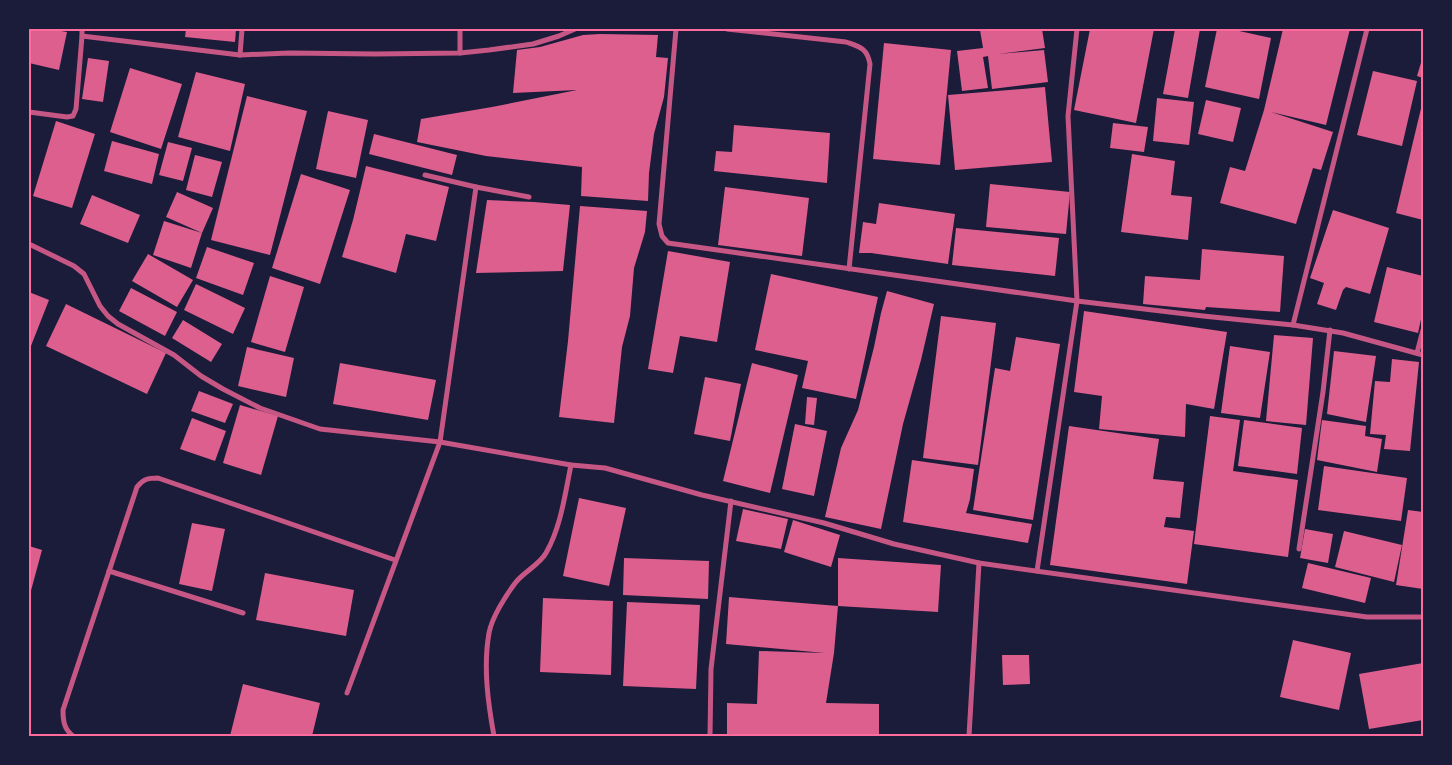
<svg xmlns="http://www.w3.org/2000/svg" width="1452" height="765" viewBox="0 0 1452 765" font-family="'Exo 2',sans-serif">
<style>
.building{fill:#dd5f8e}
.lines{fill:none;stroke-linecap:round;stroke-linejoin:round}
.minor{stroke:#c65784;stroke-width:5}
.neatline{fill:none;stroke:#ff6b9d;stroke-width:2}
</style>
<rect width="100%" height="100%" fill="#1b1b3a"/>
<g class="building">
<path d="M29 29H49L67 32 59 70 29 63Z"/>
<path d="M186 29H236L235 42 185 37Z"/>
<rect x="280" y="29" width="43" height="2"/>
<path d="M989 29H1042L1045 48 998 54 1044 50 1048 82 992 89 988 56 983 57 988 88 962 91 957 51 983 48 980 30Z"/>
<path d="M1090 29H1154L1136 123 1074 110Z"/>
<path d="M1175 29H1200L1188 98 1163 94Z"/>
<path d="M1217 29H1230L1271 38 1259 99 1205 87Z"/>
<path d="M1283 29H1350L1326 125 1271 112 1333 132 1321 170 1313 168 1296 224 1220 203 1230 167 1245 171 1264 110Z"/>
<path d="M600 34 658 35 656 57 668 58 664 97 654 134 649 173 648 201 581 196 582 167 486 156 417 142 421 119 492 107 577 90 513 93 517 50 540 47 583 35Z"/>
<path d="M884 43 951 50 940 165 873 159Z"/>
<path d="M1423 56V78L1417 76Z"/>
<path d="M88 58 109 61 103 102 82 99Z"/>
<path d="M130 68 182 84 161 149 110 132Z"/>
<path d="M1373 71 1417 81 1402 146 1357 135Z"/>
<path d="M196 72 245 84 230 151 178 137Z"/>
<path d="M1045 87 1052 162 955 170 948 95Z"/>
<path d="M247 96 307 111 270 255 211 240Z"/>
<path d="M1157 98 1194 102 1189 145 1153 141Z"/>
<path d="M1206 100 1241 108 1233 142 1198 134Z"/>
<path d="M1423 100V220L1396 213Z"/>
<path d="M328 111 368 120 356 178 316 169Z"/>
<path d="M56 121 95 134 72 208 33 196Z"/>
<path d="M1113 123 1148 127 1144 152 1110 148Z"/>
<path d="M734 125 830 133 827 183 714 171 716 151 732 152Z"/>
<path d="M374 134 457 155 452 175 369 154Z"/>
<path d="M112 141 159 154 152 184 104 171Z"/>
<path d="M168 142 192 148 183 181 159 175Z"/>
<path d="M1132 154 1175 161 1171 195 1192 197 1188 240 1121 232Z"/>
<path d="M195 155 222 162 212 197 186 190Z"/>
<path d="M366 166 449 187 436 241 406 234 396 273 342 257 353 220Z"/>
<path d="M301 174 350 190 320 284 272 268Z"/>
<path d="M990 184 1070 192 1066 234 986 227Z"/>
<path d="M725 187 809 198 802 256 718 245Z"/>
<path d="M177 192 213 208 202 233 191 268 153 255 164 221 202 233 166 217Z"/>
<path d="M92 195 140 215 128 243 80 224Z"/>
<path d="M487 200 534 202 570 205 563 271 476 273Z"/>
<path d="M879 203 955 214 948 264 871 253H859L863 222 876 224Z"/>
<path d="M580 206 647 211 645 232 634 268 630 316 622 347 614 423 559 417 568 341Z"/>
<path d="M1333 210 1389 228 1370 294 1346 287 1343 290 1336 310 1317 304 1324 283 1310 278Z"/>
<path d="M956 228 1059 238 1055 276 952 265Z"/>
<path d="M207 247 254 263 243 295 196 278Z"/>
<path d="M1202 249 1284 256 1280 312 1206 307 1205 310 1143 304 1145 276 1200 280Z"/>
<path d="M668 251 730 262 717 342 680 336 673 373 648 369Z"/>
<path d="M148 254 193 280 177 307 132 281Z"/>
<path d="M1387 267 1423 276V310L1418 333 1374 322Z"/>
<path d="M771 274 878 297 856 399 802 388 808 361 755 350Z"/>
<path d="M270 276 304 287 285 352 251 342Z"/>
<path d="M196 284 245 308 233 334 184 310Z"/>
<path d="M131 288 177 312 165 336 119 311Z"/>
<path d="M887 291 934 304 921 360 903 424 881 529 825 517 841 448 858 410 874 347 881 313Z"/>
<path d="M29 292 49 300 29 351Z"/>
<path d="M66 304 166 353 147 394 46 346Z"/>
<path d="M1084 311 1227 332 1214 409 1186 404 1185 437 1099 429 1102 396 1074 392Z"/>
<path d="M941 316 996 323 978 465 923 458Z"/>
<path d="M183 320 222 344 211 362 172 338Z"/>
<path d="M1274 335 1313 338 1306 425 1266 421Z"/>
<path d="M1016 337 1060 344 1033 520 973 510 995 368 1010 371Z"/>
<path d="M1230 346 1270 352 1260 418 1221 413Z"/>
<path d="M247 347 294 358 286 397 238 386Z"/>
<path d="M1334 351 1376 356 1366 422 1327 414Z"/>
<path d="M1392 359 1419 362 1410 451 1384 449 1386 435 1370 434 1375 381 1390 382Z"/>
<path d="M340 363 436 380 428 420 333 404Z"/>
<path d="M752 363 798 375 770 493 723 481Z"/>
<path d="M705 377 741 384 730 441 694 434Z"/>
<path d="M199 391 233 404 225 423 191 411Z"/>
<path d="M807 397 817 398 814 425 805 424Z"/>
<path d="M240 405 278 416 261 475 223 463Z"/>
<path d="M1210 416 1240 420 1233 471 1298 480 1288 557 1194 544Z"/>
<path d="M192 418 226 431 215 461 180 449Z"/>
<path d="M1244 420 1302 428 1297 474 1238 466Z"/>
<path d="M1322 420 1366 426 1365 436 1382 439 1377 472 1317 460Z"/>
<path d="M795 424 827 431 814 496 782 489Z"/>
<path d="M1069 426 1159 439 1153 479 1184 482 1180 518 1166 517 1164 527 1194 531 1187 584 1050 565Z"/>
<path d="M912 460 974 469 970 499 966 513 1032 524 1028 543 903 522Z"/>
<path d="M1324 466 1407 478 1401 521 1318 510Z"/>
<path d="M579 498 626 508 609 586 563 576Z"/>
<path d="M743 509 788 519 781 549 736 541Z"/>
<path d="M1408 510 1423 512V589L1396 585Z"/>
<path d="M793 520 840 535 831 567 784 552Z"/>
<path d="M192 523 225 529 212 591 179 584Z"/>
<path d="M1305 529 1333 534 1328 563 1300 558Z"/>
<path d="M1344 531 1402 545 1394 582 1335 567Z"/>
<path d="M29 546 42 550 29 598Z"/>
<path d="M624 558 709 561 708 599 623 595Z"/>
<path d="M838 558 941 565 938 612 838 606 834 653 826 703 879 704V736H727V703L757 704 759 651 825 653 726 644 729 597 838 606Z"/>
<path d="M1308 563 1371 578 1365 603 1302 588Z"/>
<path d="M265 573 354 590 346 636 256 620Z"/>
<path d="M543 598 613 601 611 675 540 672Z"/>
<path d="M627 602 700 605 696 689 623 686Z"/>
<path d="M1293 640 1351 653 1339 710 1280 697Z"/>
<path d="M1002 655H1029L1030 684 1003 685Z"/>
<path d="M1423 663V720L1369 729 1359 674Z"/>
<path d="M243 684 320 703 312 736H230Z"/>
</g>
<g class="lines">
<g class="minor">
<path d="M82 29V36L240 55 289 53 375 54 460 53 489 50 533 44 559 36 575 29"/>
<path d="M460 29V53"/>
<path d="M676 29 659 224 662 236 668 243 1077 301 1203 316 1293 325 1343 333 1423 355"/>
<path d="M727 29 846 42C860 47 867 48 870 64L849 269"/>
<path d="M240 55 242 29"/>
<path d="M29 112 67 117 73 116 76 109 82 36"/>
<path d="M425 175 476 187"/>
<path d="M29 244 74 266 84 274 100 306 108 316 118 324 174 355 201 376 223 389 260 408 320 429 440 442 571 465 605 468 702 495 824 523 894 544 979 563 1367 617H1423"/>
<path d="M1293 325 1367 29"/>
<path d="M1417 353 1423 330"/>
<path d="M1299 549 1323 392 1330 330"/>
<path d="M109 571 243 613"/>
<path d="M1037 571 1077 301 1068 116 1077 29"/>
<path d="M347 693 440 442 476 187 529 197"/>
<path d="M73 736C64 729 63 721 63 710L137 487C143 479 148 478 158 478L395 560"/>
<path d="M494 736C488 703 483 667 489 633 492 617 506 595 516 582 524 572 540 564 546 553 561 527 565 494 571 465"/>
<path d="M710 736 711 669 731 501"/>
<path d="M969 736 979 563"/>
</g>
</g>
<rect width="1452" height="765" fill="none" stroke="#1b1b3a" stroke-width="60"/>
<rect x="30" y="30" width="1392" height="705" class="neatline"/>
</svg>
